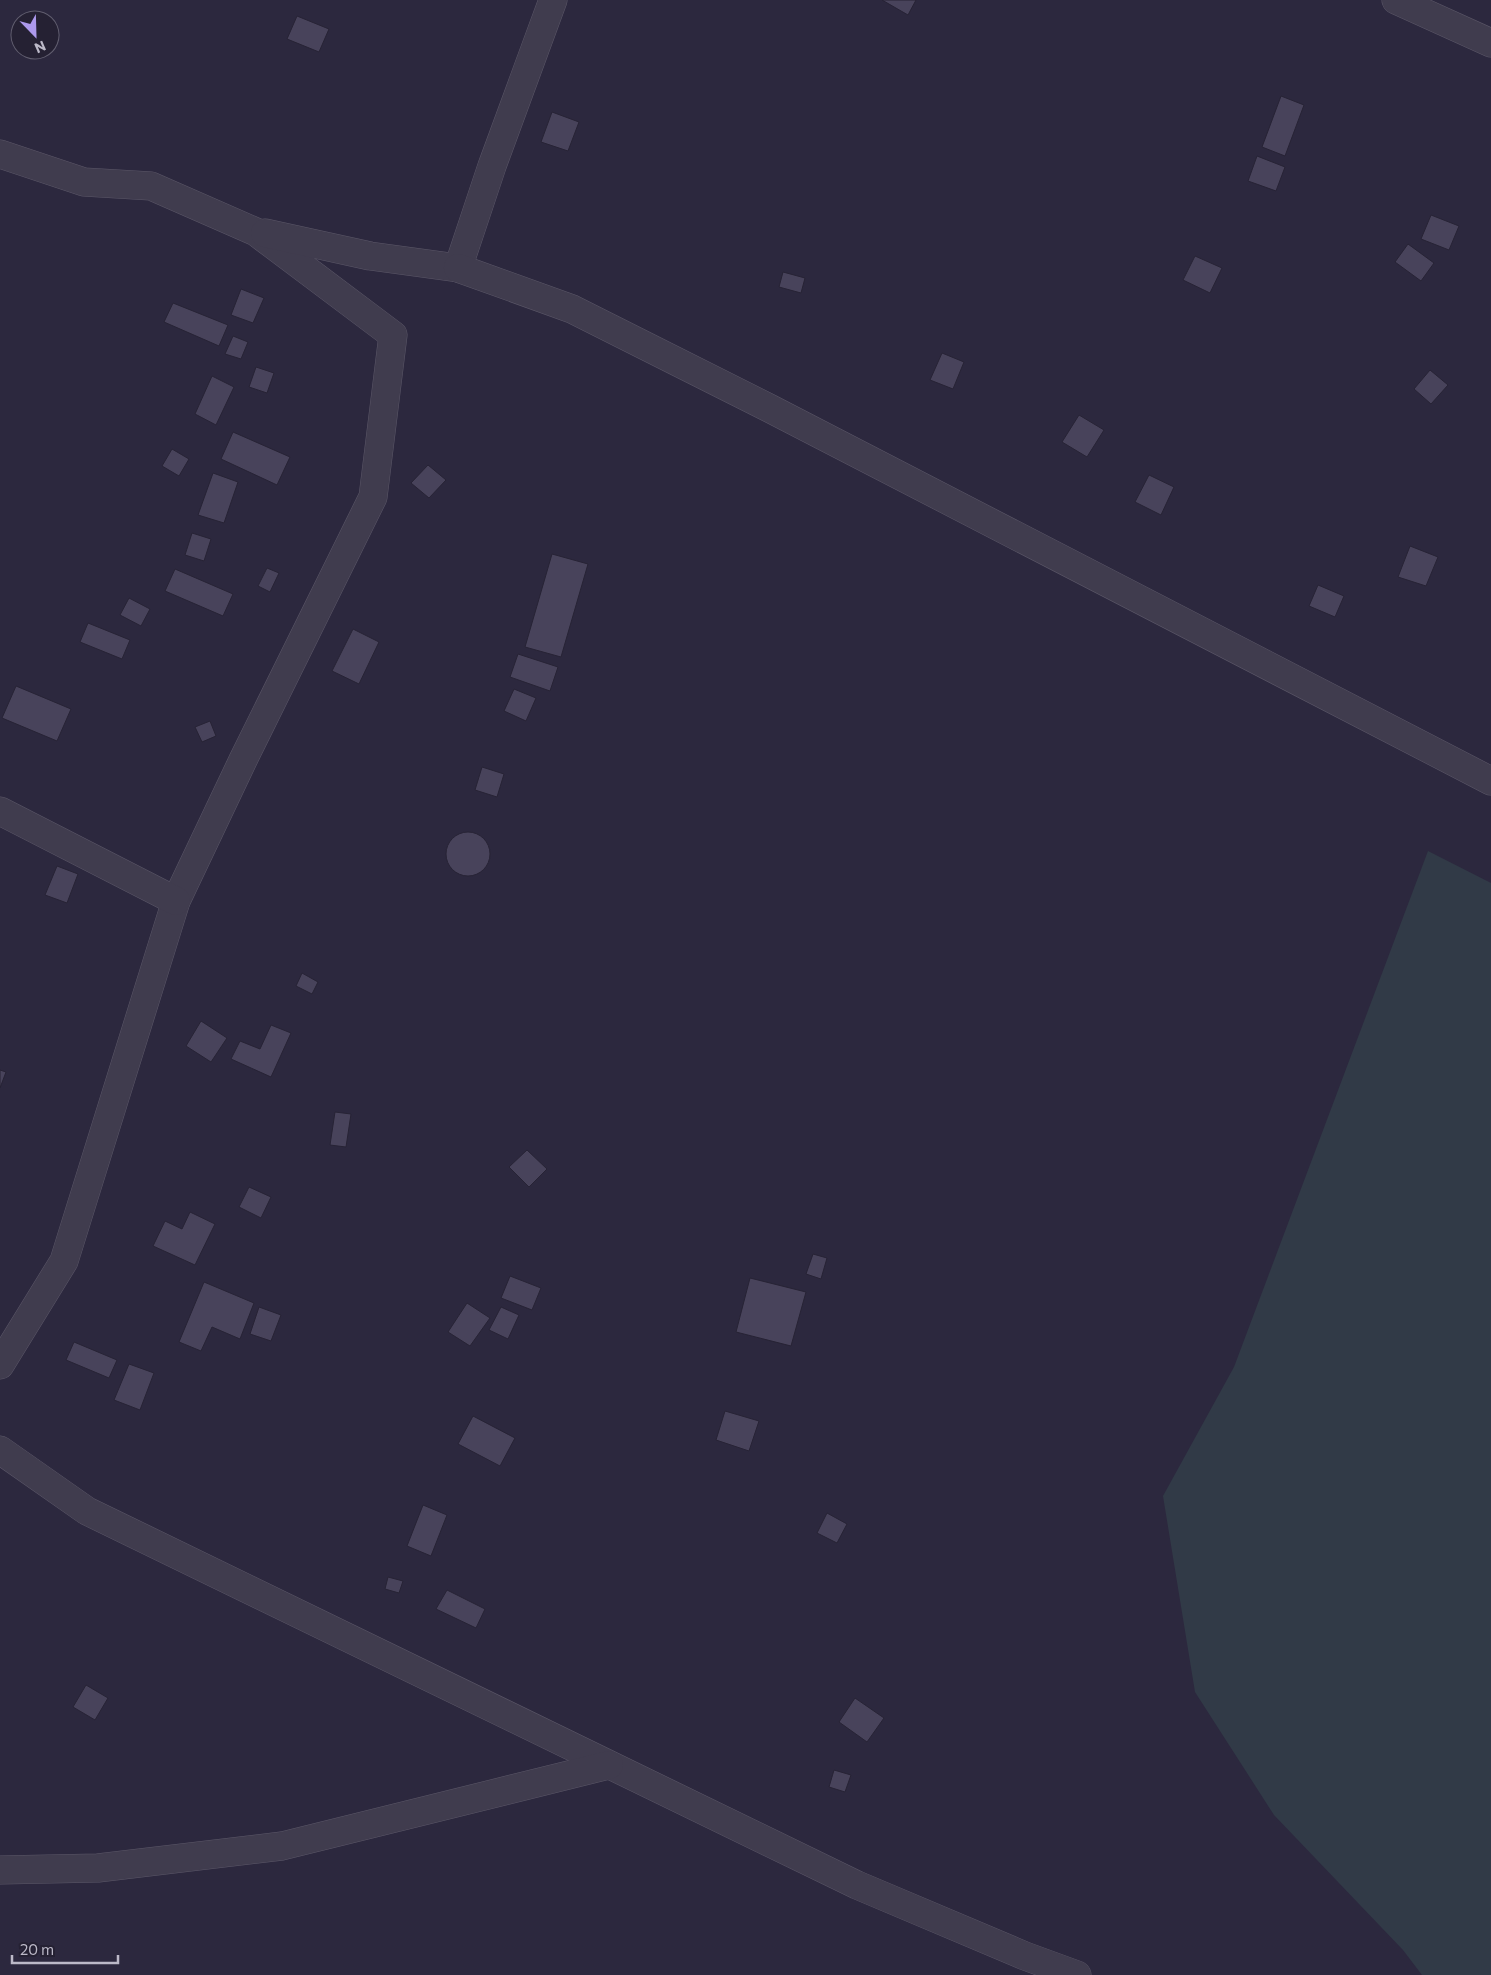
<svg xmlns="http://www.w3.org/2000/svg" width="1491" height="1975" viewBox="0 0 1491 1975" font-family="Commissioner,sans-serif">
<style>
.green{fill:#313a47}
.building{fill:#48435b;stroke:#272335}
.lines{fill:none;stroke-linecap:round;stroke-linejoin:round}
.street-casing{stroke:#5b5768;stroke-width:29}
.street{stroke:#403c4e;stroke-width:28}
</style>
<rect width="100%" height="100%" fill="#2c283e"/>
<path class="green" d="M1428 851 1491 883V1975H1422L1403 1950 1274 1815 1195 1692 1163 1496 1234 1367Z"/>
<g class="building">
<path d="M882 0H916L908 15Z"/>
<path d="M297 16 329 29 319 52 287 39Z"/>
<path d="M1281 96 1304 105 1285 156 1262 147Z"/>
<path d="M552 112 579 122 568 151 541 142Z"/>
<path d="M1257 156 1285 167 1276 191 1248 181Z"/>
<path d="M1431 215 1459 226 1449 250 1421 239Z"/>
<path d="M1408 244 1434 263 1421 281 1395 262Z"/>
<path d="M1195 256 1222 268 1210 293 1183 280Z"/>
<path d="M783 272 805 278 801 293 779 287Z"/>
<path d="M241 289 264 298 253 323 231 315Z"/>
<path d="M173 303 228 325 219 346 164 322Z"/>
<path d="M233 336 248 342 241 359 225 354Z"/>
<path d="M942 353 964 362 953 389 930 380Z"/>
<path d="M256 367 274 373 267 393 249 387Z"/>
<path d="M1430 370 1448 385 1431 404 1414 389Z"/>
<path d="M212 376 234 387 216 425 195 414Z"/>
<path d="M1079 415 1104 430 1087 457 1062 442Z"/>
<path d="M233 432 290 457 277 485 221 459Z"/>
<path d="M172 449 189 459 179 476 162 466Z"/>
<path d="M428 465 446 480 429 498 411 483Z"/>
<path d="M213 473 238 482 224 523 198 515Z"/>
<path d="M1149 475 1174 487 1161 515 1135 502Z"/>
<path d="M192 533 211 539 204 561 185 555Z"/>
<path d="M1410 546 1438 557 1426 586 1398 577Z"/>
<path d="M552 554 588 564 561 657 525 647Z"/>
<path d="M267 568 279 573 270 592 258 586Z"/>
<path d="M175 569 233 594 223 616 165 591Z"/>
<path d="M1318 585 1344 596 1335 617 1309 606Z"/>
<path d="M129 598 150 609 141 626 120 615Z"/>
<path d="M88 623 130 640 122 659 80 642Z"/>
<path d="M353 629 379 642 359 684 332 671Z"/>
<path d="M518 654 558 667 550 691 510 677Z"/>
<path d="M16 686 71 709 57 741 2 718Z"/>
<path d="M514 689 536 698 526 721 504 711Z"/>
<path d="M210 721 216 736 202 742 195 727Z"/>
<path d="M482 767 504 774 497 797 475 790Z"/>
<circle cx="468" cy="854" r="22"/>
<path d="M57 866 78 874 67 903 45 895Z"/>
<path d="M302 973 318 982 312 994 296 986Z"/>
<path d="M201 1021 227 1038 211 1062 186 1046Z"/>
<path d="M271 1025 291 1033 271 1077 231 1059 240 1041 260 1049Z"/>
<path d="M0 1070 6 1072 0 1088Z"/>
<path d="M335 1112 351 1114 346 1147 330 1145Z"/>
<path d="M527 1150 547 1169 529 1187 509 1167Z"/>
<path d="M249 1187 271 1197 261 1218 239 1207Z"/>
<path d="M190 1212 215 1224 195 1265 153 1246 165 1221 182 1229Z"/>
<path d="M813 1254 827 1258 821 1279 806 1274Z"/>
<path d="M510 1276 541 1288 532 1310 501 1298Z"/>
<path d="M750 1278 806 1292 791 1346 736 1332Z"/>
<path d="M204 1282 254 1303 240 1339 212 1327 201 1351 179 1342Z"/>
<path d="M467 1303 490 1318 470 1346 448 1332Z"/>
<path d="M259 1307 281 1315 271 1341 250 1334Z"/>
<path d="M501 1307 519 1315 508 1339 489 1330Z"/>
<path d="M74 1342 117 1360 109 1378 66 1360Z"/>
<path d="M129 1364 154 1373 140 1410 114 1400Z"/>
<path d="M725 1411 759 1421 749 1451 716 1440Z"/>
<path d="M473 1416 515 1438 500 1466 458 1444Z"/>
<path d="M423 1505 447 1515 431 1556 407 1546Z"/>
<path d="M827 1513 847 1524 837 1543 817 1533Z"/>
<path d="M388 1577 403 1581 399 1593 385 1589Z"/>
<path d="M447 1590 485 1609 476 1628 436 1609Z"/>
<path d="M86 1685 108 1698 95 1720 73 1707Z"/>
<path d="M855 1698 884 1718 867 1742 839 1722Z"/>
<path d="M834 1770 851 1775 845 1792 829 1787Z"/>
</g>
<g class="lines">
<g class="street-casing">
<g id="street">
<path d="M1396 0 1491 43"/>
<path d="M0 154 84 182 151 186 256 232 393 335 373 497 243 760 176 901 64 1261 0 1365"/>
<path d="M265 233 370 256 458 268 492 166 553 0"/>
<path d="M458 268 572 309 769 408 1491 781"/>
<path d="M0 811 176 901"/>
<path d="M0 1450 87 1511 857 1885 1025 1956 1077 1975"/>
<path d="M0 1870 98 1868 282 1846 609 1765"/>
</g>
</g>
<use href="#street" class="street"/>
</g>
<g transform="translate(35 35) rotate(157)"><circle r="24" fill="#252133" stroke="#615e6f"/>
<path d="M0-4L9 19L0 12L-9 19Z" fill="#ad99ed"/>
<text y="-8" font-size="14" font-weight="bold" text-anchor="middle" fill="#bcb9c8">N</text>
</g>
<path d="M12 1955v8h106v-8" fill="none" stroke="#bcb9c8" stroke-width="2.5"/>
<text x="20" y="1955" font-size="15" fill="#bcb9c8" stroke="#252133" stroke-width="4" paint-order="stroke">20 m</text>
</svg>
